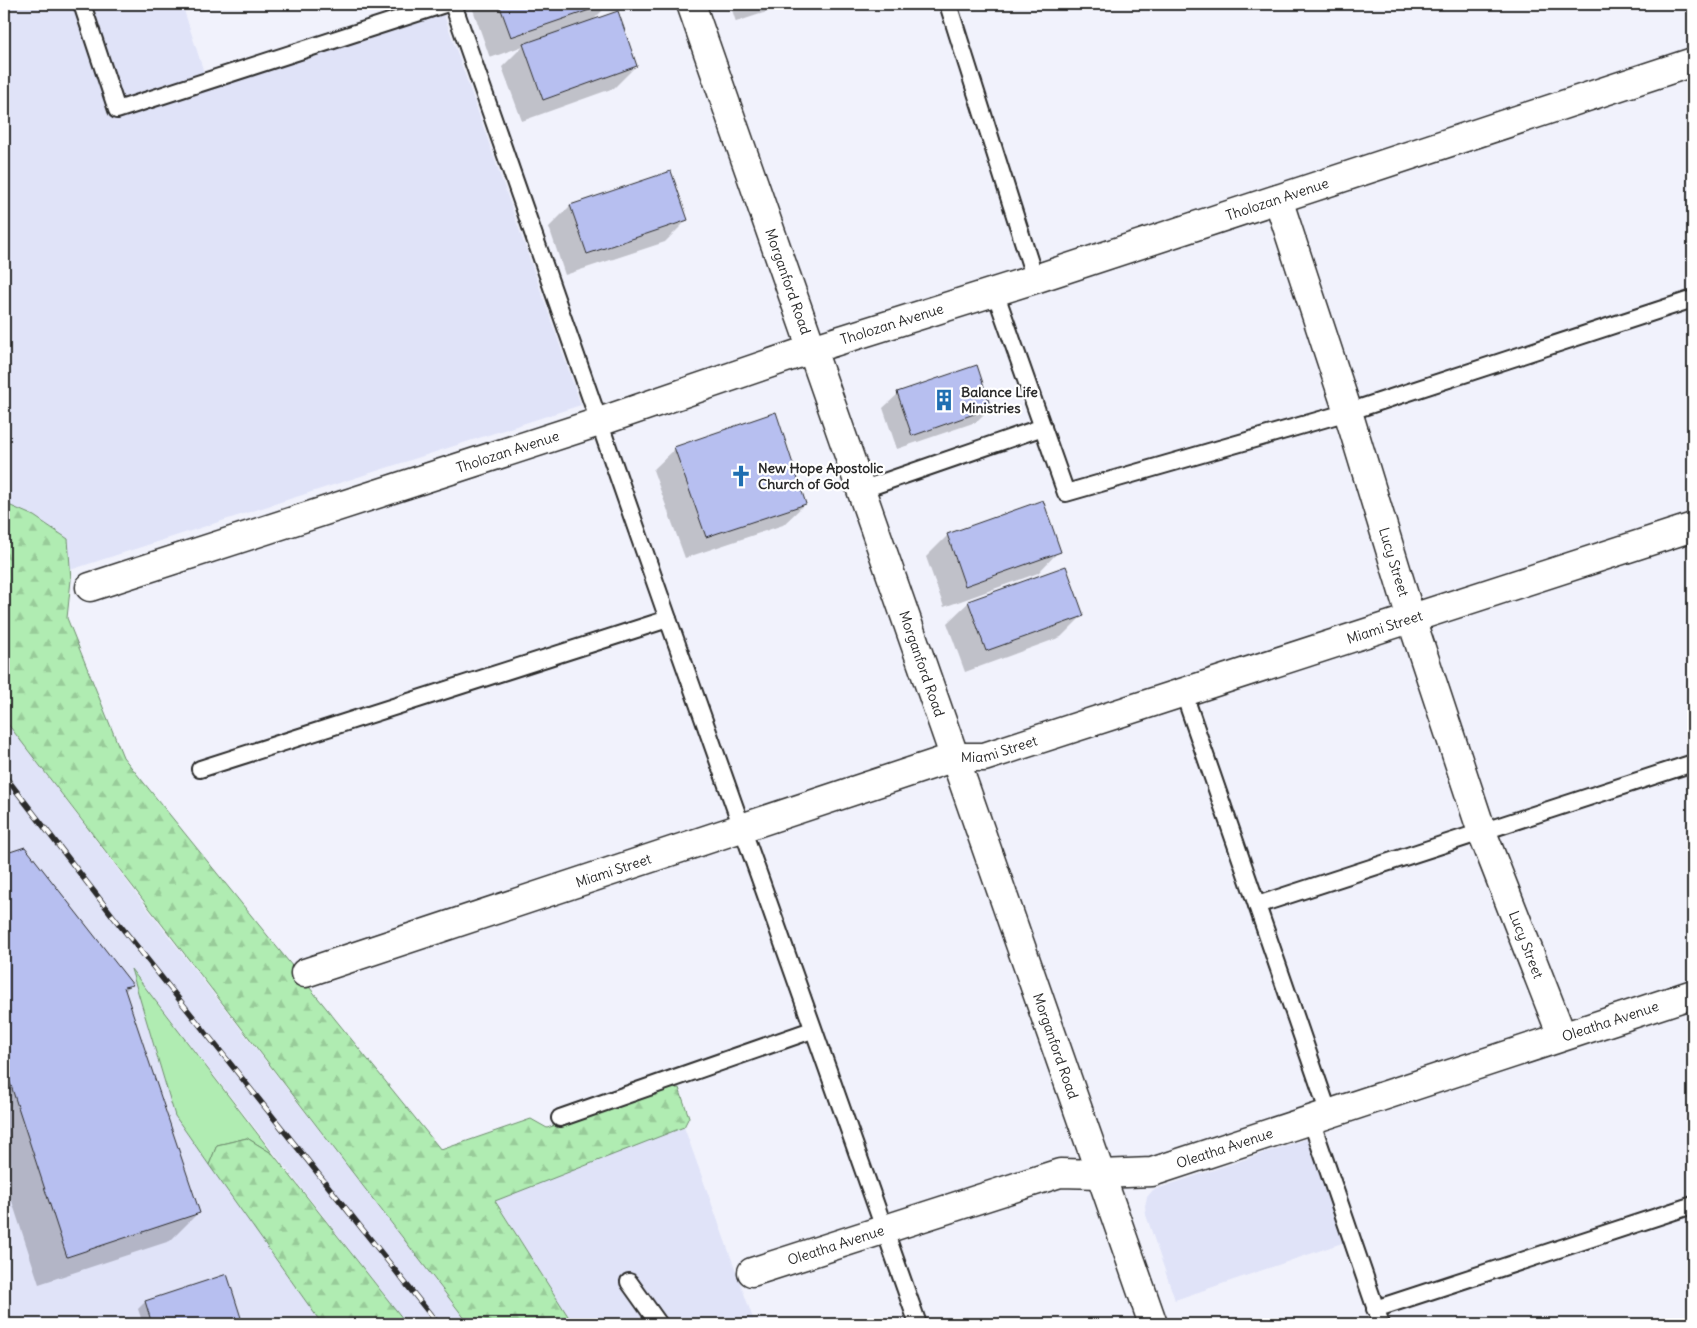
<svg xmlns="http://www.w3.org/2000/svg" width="1697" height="1328" viewBox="0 0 1697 1328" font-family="Delius,sans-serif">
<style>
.built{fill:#e0e3f8}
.grass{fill:#b0ecb2;stroke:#6e8c6e}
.forest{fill:url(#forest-firs);stroke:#6e8c6e}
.shadow{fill:#0003}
.building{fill:#b7bff0;stroke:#2b2b2b}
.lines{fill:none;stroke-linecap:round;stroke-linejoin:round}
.lane-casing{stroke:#2b2b2b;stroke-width:20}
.street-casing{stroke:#2b2b2b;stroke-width:31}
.secondary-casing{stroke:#2b2b2b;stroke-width:31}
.lane{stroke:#fff;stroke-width:16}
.street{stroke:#fff;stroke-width:28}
.secondary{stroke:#fff;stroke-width:28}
.rail-casing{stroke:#2b2b2b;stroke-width:5.5}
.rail{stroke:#fff;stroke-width:4;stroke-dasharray:11;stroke-linecap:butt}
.labels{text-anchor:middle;stroke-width:4.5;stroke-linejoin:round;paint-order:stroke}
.street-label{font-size:14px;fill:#2b2b2b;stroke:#fff}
.poi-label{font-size:14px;font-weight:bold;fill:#2b2b2b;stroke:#fff;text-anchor:start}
</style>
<defs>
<pattern id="forest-firs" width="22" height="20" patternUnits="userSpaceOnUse" patternTransform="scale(1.25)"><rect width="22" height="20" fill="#b0ecb2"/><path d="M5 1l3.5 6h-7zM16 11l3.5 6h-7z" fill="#98cb99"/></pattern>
</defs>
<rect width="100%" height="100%" fill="#f1f2fc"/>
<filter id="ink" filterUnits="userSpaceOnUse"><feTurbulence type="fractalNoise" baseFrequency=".02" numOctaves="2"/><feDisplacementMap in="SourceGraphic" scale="10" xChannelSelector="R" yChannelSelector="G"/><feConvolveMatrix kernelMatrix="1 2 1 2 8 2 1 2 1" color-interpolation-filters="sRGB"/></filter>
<g filter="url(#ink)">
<g class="built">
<path d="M4 4H182L208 85 442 9 581 405 70 570 68 539 34 516 4 503Z"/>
<path d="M4 719 151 913 469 1324H407L132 970 175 1116 322 1324H4Z"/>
<path d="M684 1127 755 1324H573L495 1200Z"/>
<path d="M1309 1138 1345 1242 1175 1300 1146 1215 1145 1206 1147 1197 1153 1190Z"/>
</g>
<path class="grass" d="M131 969 273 1154 247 1138 217 1145 209 1165 175 1116Z"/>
<g class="forest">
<path d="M4 503 34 516 68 539 71 580 67 618 123 757 441 1150 531 1119 547 1128 667 1089 679 1088 689 1117 684 1127 495 1201 573 1324H469L4 719Z"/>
<path d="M247 1138 273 1154 407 1324H322L209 1165 217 1145Z"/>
</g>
<g class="shadow">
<path d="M471 4H609L591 22 636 66 614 88 522 121 502 67 523 46 490 58Z"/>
<path d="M730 4H791L736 22Z"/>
<path d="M570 206 687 220 665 242 565 275 549 227Z"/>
<path d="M898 394 990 408 976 422 897 449 883 408Z"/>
<path d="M675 449 805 504 783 525 685 558 653 470Z"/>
<path d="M948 535 1059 551 1038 573 944 607 926 557Z"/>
<path d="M969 602 1082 616 1061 637 965 672 947 623Z"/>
<path d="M24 849 131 985 124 992 198 1213 170 1241 39 1284 4 1177V856Z"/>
<path d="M226 1275 242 1324H143L138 1309 145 1302Z"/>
</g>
<g class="building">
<path d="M499 4H607L511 37Z"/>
<path d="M618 11 637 66 543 100 523 44Z"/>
<path d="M671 171 688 220 587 254 570 205Z"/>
<path d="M977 365 991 408 912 436 897 392Z"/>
<path d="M776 412 806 504 706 537 674 447Z"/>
<path d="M1043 500 1061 552 965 586 947 534Z"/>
<path d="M1066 566 1084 616 986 651 968 601Z"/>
<path d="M25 847 133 985 124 987 200 1213 67 1257 4 1064V854Z"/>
<path d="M227 1274 243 1324H152L145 1301Z"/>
</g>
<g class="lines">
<g class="lane-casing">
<g id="lane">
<path d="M82 4 117 110 445 4"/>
<path d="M453 4 668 619 918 1324"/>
<path d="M948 4 1035 279"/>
<path d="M995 292 1066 493 1348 412 1693 299"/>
<path d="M861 490 1043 427"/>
<path d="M1183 691 1329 1114"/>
<path d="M200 769 668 619"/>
<path d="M1257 905 1693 763"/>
<path d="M560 1118 812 1030"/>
<path d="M1311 1120 1381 1324"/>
<path d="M629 1282 659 1324"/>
<path d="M1375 1309 1693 1205"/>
</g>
</g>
<g class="street-casing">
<g id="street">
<path id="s1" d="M1278 199 1348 412 1411 618 1482 832 1562 1036"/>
<path id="s2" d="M90 587 599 422 812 349 1035 279 1693 62"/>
<path id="s3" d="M305 973 955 757H984L1693 527"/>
<path id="s4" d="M752 1272 1060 1173 1101 1174 1152 1172 1693 994"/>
</g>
</g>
<g class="secondary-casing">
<g id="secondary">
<path id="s5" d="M691 4 1153 1324"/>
</g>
</g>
<use href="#lane" class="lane"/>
<use href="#street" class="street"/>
<use href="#secondary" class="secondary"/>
<g class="rail-casing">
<path id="rail" d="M4 775 119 924 438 1324"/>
</g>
<use href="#rail" class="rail"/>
</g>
</g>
<defs>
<g id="building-bare" transform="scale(1.725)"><path d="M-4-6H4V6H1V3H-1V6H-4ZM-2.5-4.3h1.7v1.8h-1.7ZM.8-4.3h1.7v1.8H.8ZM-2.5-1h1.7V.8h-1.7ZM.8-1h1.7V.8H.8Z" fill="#1f6fb2" stroke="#fff" stroke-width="2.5" paint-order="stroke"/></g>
<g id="church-bare" transform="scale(1.725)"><path d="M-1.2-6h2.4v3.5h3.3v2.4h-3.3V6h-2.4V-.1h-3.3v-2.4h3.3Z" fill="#1f6fb2" stroke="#fff" stroke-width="2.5" paint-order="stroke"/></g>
</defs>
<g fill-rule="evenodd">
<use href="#building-bare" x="944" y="400"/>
<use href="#church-bare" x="741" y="476"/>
</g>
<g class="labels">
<g class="street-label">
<text dy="5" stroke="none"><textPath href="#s2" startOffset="1249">Tholozan Avenue</textPath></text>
<text dy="5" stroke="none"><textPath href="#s5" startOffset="294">Morganford Road</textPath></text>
<text dy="5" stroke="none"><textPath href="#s2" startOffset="844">Tholozan Avenue</textPath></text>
<text dy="5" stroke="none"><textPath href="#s2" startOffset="439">Tholozan Avenue</textPath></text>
<text dy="5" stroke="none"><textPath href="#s1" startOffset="381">Lucy Street</textPath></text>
<text dy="5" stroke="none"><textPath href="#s3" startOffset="1135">Miami Street</textPath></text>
<text dy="5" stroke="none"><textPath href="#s5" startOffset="699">Morganford Road</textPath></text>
<text dy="5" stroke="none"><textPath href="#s3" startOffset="730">Miami Street</textPath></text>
<text dy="5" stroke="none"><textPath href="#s3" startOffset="325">Miami Street</textPath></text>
<text dy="5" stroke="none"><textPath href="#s1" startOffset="786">Lucy Street</textPath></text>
<text dy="5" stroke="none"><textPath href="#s4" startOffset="898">Oleatha Avenue</textPath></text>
<text dy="5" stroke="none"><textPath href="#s5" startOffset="1104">Morganford Road</textPath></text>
<text dy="5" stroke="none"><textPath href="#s4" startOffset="492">Oleatha Avenue</textPath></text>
<text dy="5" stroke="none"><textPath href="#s4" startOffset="88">Oleatha Avenue</textPath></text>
</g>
<g class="poi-label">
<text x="961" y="397">Balance Life<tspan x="961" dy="16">Ministries</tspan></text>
<text x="758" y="473">New Hope Apostolic<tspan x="758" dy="16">Church of God</tspan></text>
</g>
</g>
<rect width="1697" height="1328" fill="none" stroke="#fff" stroke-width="20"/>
<rect x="10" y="10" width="1677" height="1308" fill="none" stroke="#2b2b2b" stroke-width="2" filter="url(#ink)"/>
</svg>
